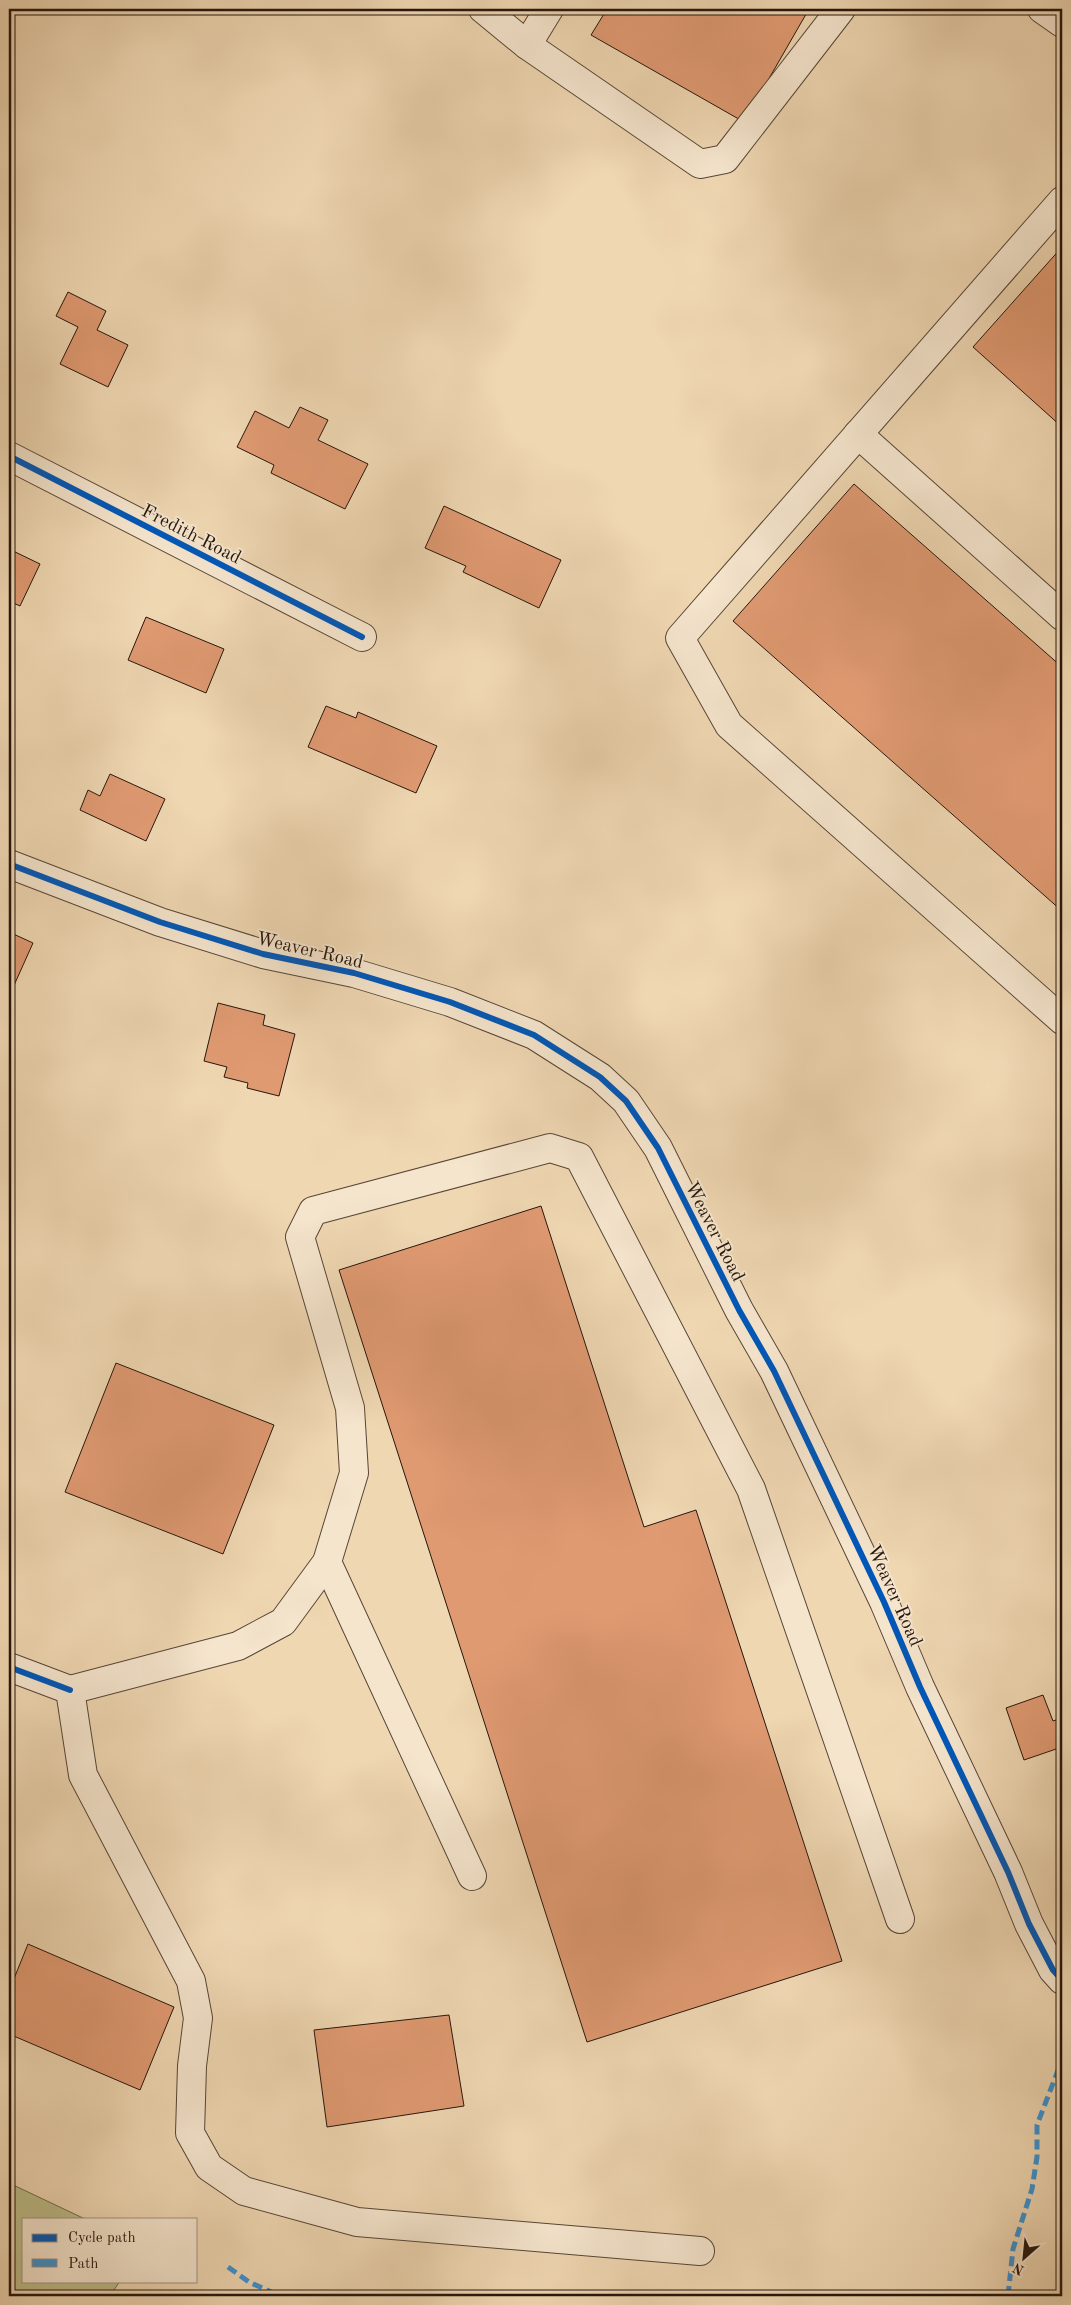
<svg xmlns="http://www.w3.org/2000/svg" width="1071" height="2305" viewBox="0 0 1071 2305" font-family="'Old Standard TT',serif">
<style>
.green{fill:#bdbd89;stroke:#726a4b}
.building{fill:#e09a72;stroke:#26160d}
.lines{fill:none;stroke-linecap:round;stroke-linejoin:round}
.minor-casing{stroke:#584636;stroke-width:30}
.minor{stroke:#f5e5cd;stroke-width:28}
.quiet{stroke:#3b93d2;stroke-width:5;stroke-dasharray:10 5;stroke-linecap:butt}
.cycleway-casing{stroke:#f5e5cd;stroke-width:9}
.cycleway{stroke:#0057b8;stroke-width:6}
.labels{text-anchor:middle;stroke-width:4;stroke-linejoin:round;paint-order:stroke}
.street-label{font-size:19px;fill:#26160d;stroke:#f5e5cd}
</style>
<rect width="100%" height="100%" fill="#efd7b2"/>
<filter id="stains"><feTurbulence type="fractalNoise" baseFrequency=".004" numOctaves="4"/><feColorMatrix values="0 0 0 0 .2 0 0 0 0 .09 0 0 0 0 .02 0 0 0 .5 -.17"/></filter>
<radialGradient id="worn" r=".72"><stop offset=".6" stop-color="#630" stop-opacity="0"/><stop offset="1" stop-color="#630" stop-opacity=".3"/></radialGradient>
<path class="green" d="M9 2183 85 2219H24V2281H120L112 2293V2296H9Z"/>
<g class="building">
<path d="M607 9H809L744 122 591 35Z"/>
<path d="M1062 247V427L973 347Z"/>
<path d="M68 292 106 311 97 330 128 345 108 387 60 364 78 327 56 316Z"/>
<path d="M300 407 328 420 318 440 368 464 345 509 271 473 274 465 237 447 255 411 289 428Z"/>
<path d="M854 484 1062 667V911L733 621Z"/>
<path d="M444 506 561 560 539 608 463 572 466 566 425 548Z"/>
<path d="M9 549 40 564 20 606 9 601Z"/>
<path d="M146 617 224 649 206 693 128 660Z"/>
<path d="M326 706 356 718 358 712 437 746 416 793 308 747Z"/>
<path d="M110 774 165 799 146 841 80 810 88 790 100 796Z"/>
<path d="M9 932 33 943 11 992 9 991Z"/>
<path d="M218 1003 265 1015 263 1025 295 1034 279 1096 247 1088 248 1083 224 1077 227 1067 204 1061Z"/>
<path d="M541 1206 644 1527 696 1510 842 1961 587 2042 339 1270Z"/>
<path d="M116 1363 274 1425 223 1554 65 1492Z"/>
<path d="M1043 1695 1053 1721 1062 1718V1741H1060L1062 1747 1024 1760 1006 1708Z"/>
<path d="M28 1944 174 2007 140 2090 9 2034V1991Z"/>
<path d="M449 2015 464 2106 327 2127 314 2030Z"/>
</g>
<g class="lines">
<g class="minor-casing">
<g id="minor">
<path d="M483 9 527 45"/>
<path d="M549 9 527 45 700 164 725 159 841 9"/>
<path d="M1042 9 1062 23"/>
<path d="M1062 201 680 638 729 725 1062 1020"/>
<path d="M858 434 1062 616"/>
<path d="M9 456 362 637"/>
<path d="M9 864 160 922 263 954 354 973 450 1002 534 1035 600 1077 626 1101 658 1148 739 1310 774 1371 884 1602 920 1687 1008 1872 1029 1924 1053 1970 1062 1980"/>
<path d="M327 1562 472 1876"/>
<path d="M9 1667 70 1690"/>
<path d="M70 1690 238 1646 283 1622 327 1562 354 1473 350 1408 300 1237 313 1211 550 1148 579 1157 751 1489 900 1919"/>
<path d="M70 1690 83 1775 191 1981 198 2018 192 2066 190 2133 209 2167 244 2191 357 2222 700 2251"/>
</g>
</g>
<use href="#minor" class="minor"/>
<g class="quiet">
<path d="M228 2267 249 2282 280 2296"/>
<path d="M1008 2296 1013 2249 1032 2189 1037 2157V2125L1062 2060"/>
</g>
<g class="cycleway-casing">
<g id="cycleway">
<path d="M9 456 362 637"/>
<path d="M9 864 160 922 263 954 354 973 450 1002 534 1035 600 1077 626 1101 658 1148 739 1310 774 1371 884 1602 920 1687 1008 1872 1029 1924 1053 1970 1062 1980"/>
<path d="M9 1667 70 1690"/>
</g>
</g>
<use href="#cycleway" class="cycleway"/>
</g>
<g class="labels">
<g class="street-label">
<text transform="translate(192 533) rotate(27)" y="7">Fredith Road</text>
<text transform="translate(310 949) rotate(13)" y="7">Weaver Road</text>
<text transform="translate(716 1231) rotate(63)" y="7">Weaver Road</text>
<text transform="translate(896 1595) rotate(66)" y="7">Weaver Road</text>
</g>
</g>
<rect width="1071" height="2305" fill="none" stroke="#efd7b2" stroke-width="30"/>
<rect x="10" y="10" width="1051" height="2285" fill="none" stroke="#26160d" stroke-width="2.5"/>
<rect x="15" y="15" width="1041" height="2275" fill="none" stroke="#26160d"/>
<rect x="22" y="2218" width="175" height="65" fill="#f5e5cd" stroke="#a29280"/>
<rect x="32" y="2234" width="25" height="8" fill="#0057b8" stroke="#a29280"/>
<text x="68" y="2242" font-size="15" fill="#26160d">Cycle path</text>
<rect x="32" y="2259" width="25" height="8" fill="#3b93d2" stroke="#a29280"/>
<text x="68" y="2268" font-size="15" fill="#26160d">Path</text>
<g transform="translate(1024 2258) rotate(207)" stroke="#f5e5cd" stroke-width="4" paint-order="stroke">
<path d="M0-4L9 19L0 12L-9 19Z" fill="#26160d"/>
<text y="-8" font-size="14" font-weight="bold" text-anchor="middle" fill="#26160d">N</text>
</g>
<rect width="100%" height="100%" filter="url(#stains)"/>
<rect width="100%" height="100%" fill="url(#worn)"/>
</svg>
